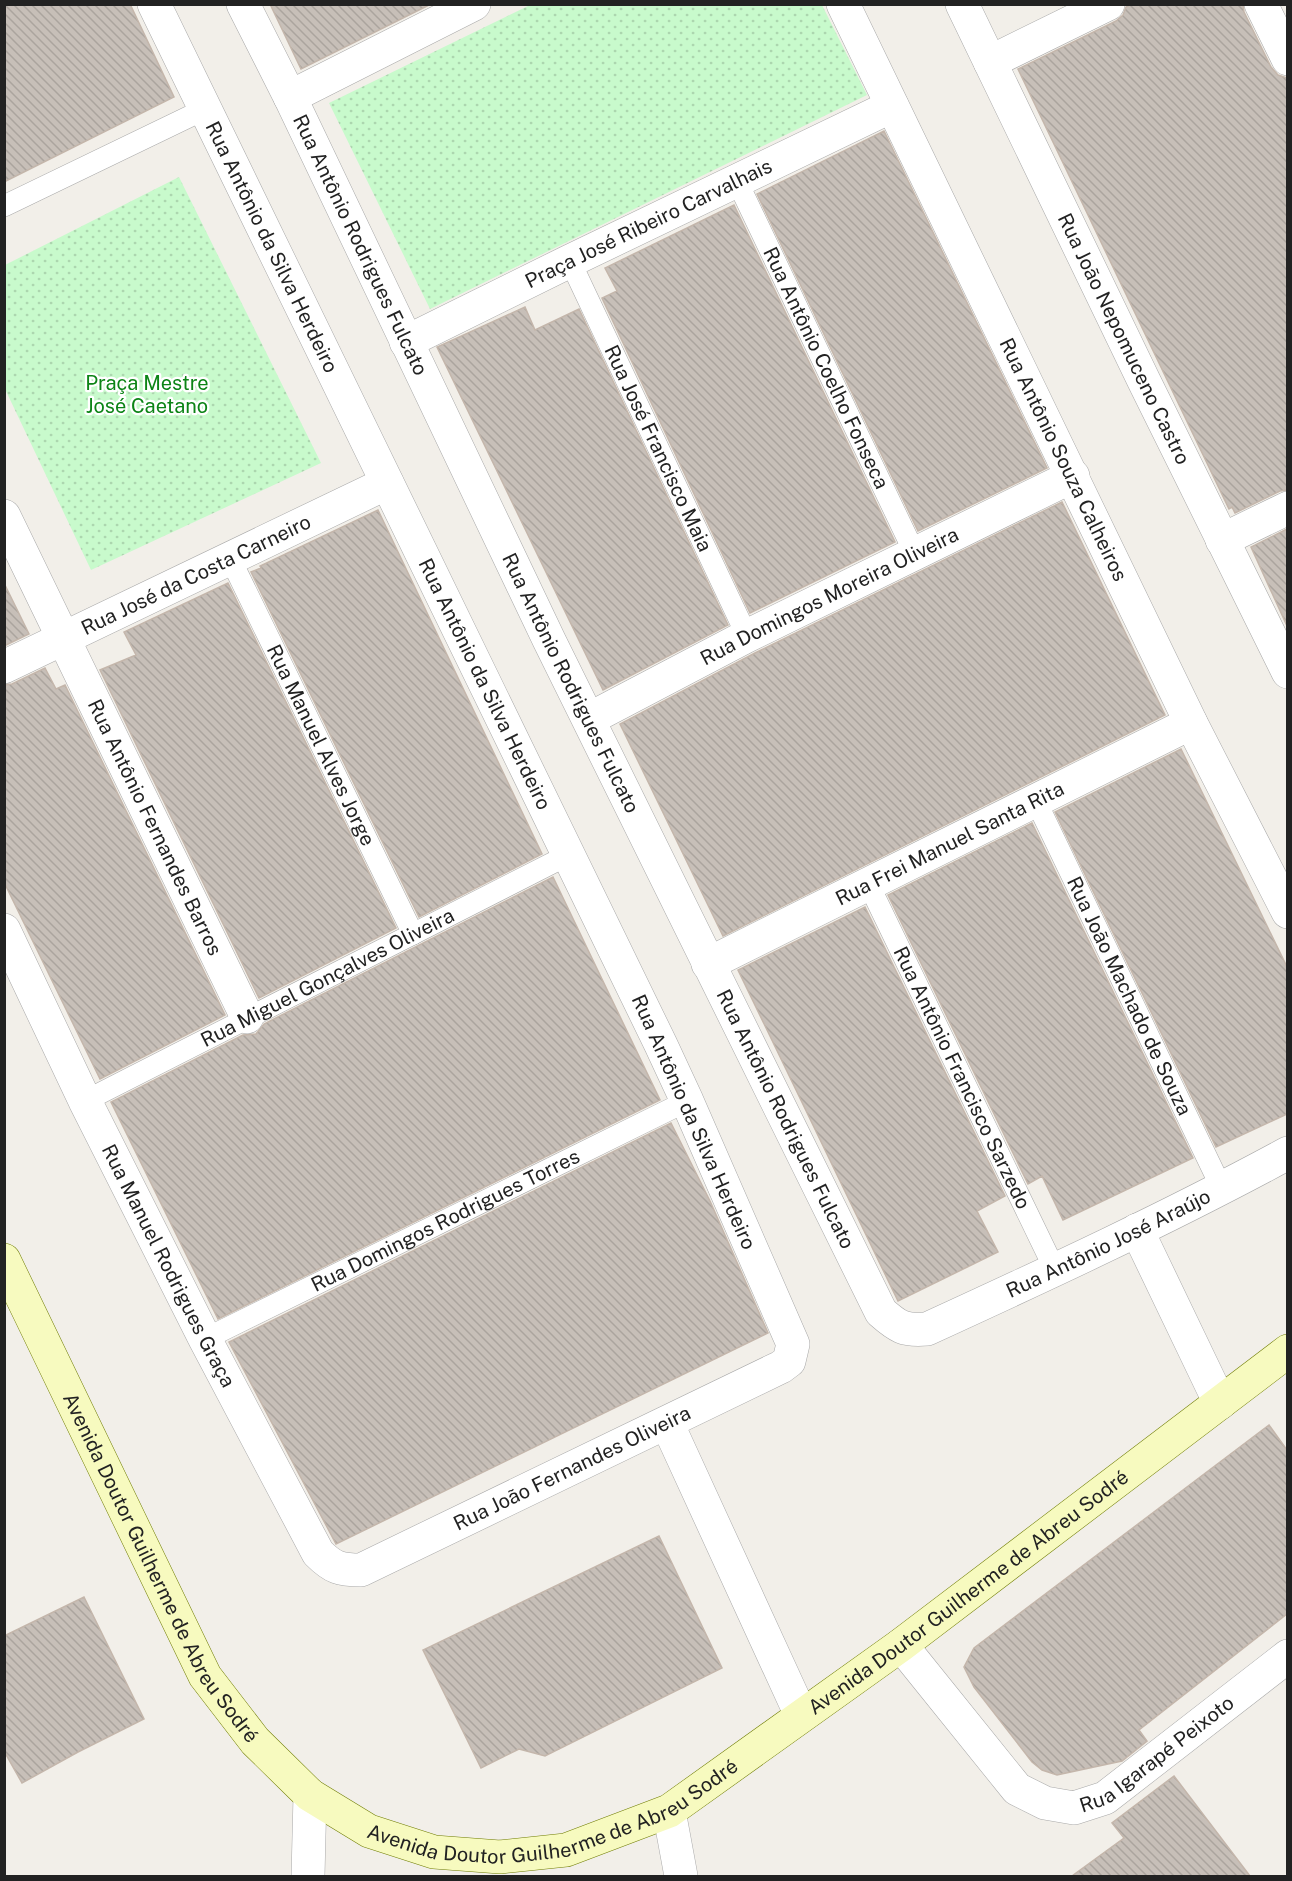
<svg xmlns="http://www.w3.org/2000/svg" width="1292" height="1881" viewBox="0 0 1292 1881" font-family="'Public Sans',sans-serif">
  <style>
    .park { fill: url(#park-dots) }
    .building { fill: url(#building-back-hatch); stroke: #c4b6ab; stroke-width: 1.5 }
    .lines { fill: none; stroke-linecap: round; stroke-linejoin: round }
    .lane-casing { stroke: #a9a9a9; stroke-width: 22 }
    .street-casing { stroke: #a9a9a9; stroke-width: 34 }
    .secondary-casing { stroke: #707d05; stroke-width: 34 }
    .lane { stroke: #fff; stroke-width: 21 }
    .street { stroke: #fff; stroke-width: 33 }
    .secondary { stroke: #f7fabf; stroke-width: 33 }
    .labels { text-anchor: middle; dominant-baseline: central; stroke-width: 4.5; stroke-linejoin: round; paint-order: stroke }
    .street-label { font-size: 20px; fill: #222; stroke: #fff }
    .park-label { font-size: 20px; fill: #0c8416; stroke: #fff }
  </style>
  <defs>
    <pattern id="park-dots" width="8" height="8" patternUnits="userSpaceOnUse" patternTransform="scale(1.5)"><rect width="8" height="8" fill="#c8facc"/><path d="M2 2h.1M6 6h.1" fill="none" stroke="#acd6af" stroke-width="1.8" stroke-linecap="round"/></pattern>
    <pattern id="building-back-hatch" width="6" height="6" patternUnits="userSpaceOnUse" patternTransform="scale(1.5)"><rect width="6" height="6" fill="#c7bfb8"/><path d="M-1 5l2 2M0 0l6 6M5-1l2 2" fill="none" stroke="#aba49e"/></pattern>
  </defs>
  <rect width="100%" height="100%" fill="#f2efe9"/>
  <path class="park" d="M530,5H822L867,95L430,309L329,103Z
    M179,177L321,463L91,570L5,389V265Z"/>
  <path class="building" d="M4,4H130L174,97L4,182Z
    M270,4H431L301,69Z
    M1131,4H1243L1244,12L1271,67L1278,75L1287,78V490L1280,491L1235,513L1232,507L1229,509L1018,69L1116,21L1123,15L1126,7Z
    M884,131L1047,468L918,531L757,194Z
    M734,205L895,542L750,613L602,298L617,291L605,268Z
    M525,307L535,330L579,309L728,625L603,690L437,347Z
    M1062,502L1165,715L723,936L620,724L755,653Z
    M378,510L542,854L419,917L251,572L261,568L260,566Z
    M1287,529V626L1251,547Z
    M4,583L29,634L4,646Z
    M228,583L396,928L259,998L100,670L136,655L124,632Z
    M45,668L56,689L65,685L225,1015L100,1079L4,882V685L12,684Z
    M1181,749L1287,967V1114L1216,1147L1055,812Z
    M1032,823L1193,1158L1063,1220L1042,1176L1028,1184L888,895Z
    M553,877L660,1100L218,1319L111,1102L243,1035L256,1034L264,1024Z
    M865,907L1005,1196L977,1211L998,1252L898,1301L738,970Z
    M671,1123L710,1201L768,1333L336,1544L229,1342Z
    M1269,1425L1287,1450V1614L1139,1730L1147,1741L1122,1761L1057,1775L1042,1770L1032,1762L974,1687L964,1667L974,1648Z
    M659,1536L722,1668L545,1756L519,1749L481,1768L423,1650Z
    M84,1597L144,1719L78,1752L22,1783L4,1751V1636Z
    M1174,1776L1250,1876H1072L1124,1838L1112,1823Z"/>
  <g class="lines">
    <defs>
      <g id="lane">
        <path id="s1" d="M737,181L915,554"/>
        <path d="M4,206L205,109"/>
        <path id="s2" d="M570,261L747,636"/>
        <path id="s3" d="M230,558L413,934"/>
        <path id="s4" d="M1036,801L1222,1189"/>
        <path id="s5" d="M869,885L1055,1270"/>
        <path id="s6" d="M85,1101L568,855"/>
        <path id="s7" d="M205,1339L687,1101"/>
      </g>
      <g id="street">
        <path id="s8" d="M243,4L290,97L549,640L881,1312C898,1327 904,1331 927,1329C1049,1273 1170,1217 1288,1153"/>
        <path id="s9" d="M843,4L1191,723L1288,912"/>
        <path id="s10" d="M962,4L1144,381L1288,672"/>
        <path d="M1261,4L1288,59"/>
        <path d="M990,62L1108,4"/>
        <path d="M290,97L474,4"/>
        <path id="s11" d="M406,342L570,261L892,106"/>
        <path id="s12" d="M4,516L247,1017"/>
        <path d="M1222,540L1288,508"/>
        <path id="s13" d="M4,667L387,483"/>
        <path id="s14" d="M589,719L747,636L1073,476"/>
        <path id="s15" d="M4,930L85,1101L205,1339L318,1553C333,1568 340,1570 361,1570L781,1367L789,1361L793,1344L687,1101L661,1045L154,4"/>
        <path id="s16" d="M708,964L1191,723"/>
        <path d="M1137,1230L1220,1403"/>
        <path d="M667,1423L801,1715"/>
        <path id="s17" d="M901,1645L1017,1789L1045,1803L1074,1808L1105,1798L1288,1656"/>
        <path d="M669,1811L681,1876"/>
        <path d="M308,1876L310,1795"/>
      </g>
      <g id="secondary">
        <path id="s18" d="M4,1260L205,1676L255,1741L310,1795L369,1831L434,1852L500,1857L566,1850L669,1811L901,1645L1288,1351"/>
      </g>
    </defs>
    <use href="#lane" class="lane-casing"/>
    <use href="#street" class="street-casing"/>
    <use href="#secondary" class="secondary-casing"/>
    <use href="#lane" class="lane"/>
    <use href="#street" class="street"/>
    <use href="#secondary" class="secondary"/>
  </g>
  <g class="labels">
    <g class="street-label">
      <text stroke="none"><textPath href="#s11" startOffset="270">Praça José Ribeiro Carvalhais</textPath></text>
      <text stroke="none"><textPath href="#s8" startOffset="268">Rua Antônio Rodrigues Fulcato</textPath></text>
      <text transform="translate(272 247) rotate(64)">Rua Antônio da Silva Herdeiro</text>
      <text stroke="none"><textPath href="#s10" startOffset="372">Rua João Nepomuceno Castro</textPath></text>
      <text stroke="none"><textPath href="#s1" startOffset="207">Rua Antônio Coelho Fonseca</textPath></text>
      <text stroke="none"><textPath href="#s2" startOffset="207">Rua José Francisco Maia</textPath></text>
      <text stroke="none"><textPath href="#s9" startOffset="506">Rua Antônio Souza Calheiros</textPath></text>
      <text stroke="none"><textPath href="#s13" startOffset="213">Rua José da Costa Carneiro</textPath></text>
      <text stroke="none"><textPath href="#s14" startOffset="270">Rua Domingos Moreira Oliveira</textPath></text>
      <text stroke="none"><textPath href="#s8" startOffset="754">Rua Antônio Rodrigues Fulcato</textPath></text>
      <text transform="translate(485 684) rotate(64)">Rua Antônio da Silva Herdeiro</text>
      <text stroke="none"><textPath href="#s3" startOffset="208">Rua Manuel Alves Jorge</textPath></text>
      <text stroke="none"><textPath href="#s12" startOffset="346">Rua Antônio Fernandes Barros</textPath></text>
      <text stroke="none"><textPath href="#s16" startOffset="270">Rua Frei Manuel Santa Rita</textPath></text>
      <text stroke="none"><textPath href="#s6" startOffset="272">Rua Miguel Gonçalves Oliveira</textPath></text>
      <text stroke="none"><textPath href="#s4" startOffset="216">Rua João Machado de Souza</textPath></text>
      <text stroke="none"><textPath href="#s5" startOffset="214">Rua Antônio Francisco Sarzedo</textPath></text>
      <text stroke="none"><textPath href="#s8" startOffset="1240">Rua Antônio Rodrigues Fulcato</textPath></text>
      <text transform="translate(694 1122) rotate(66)">Rua Antônio da Silva Herdeiro</text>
      <text stroke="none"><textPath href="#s7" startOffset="268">Rua Domingos Rodrigues Torres</textPath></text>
      <text stroke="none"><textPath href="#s8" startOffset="1707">Rua Antônio José Araújo</textPath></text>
      <text stroke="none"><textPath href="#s15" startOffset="374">Rua Manuel Rodrigues Graça</textPath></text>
      <text stroke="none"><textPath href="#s15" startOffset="980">Rua João Fernandes Oliveira</textPath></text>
      <text stroke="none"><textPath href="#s18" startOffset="346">Avenida Doutor Guilherme de Abreu Sodré</textPath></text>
      <text stroke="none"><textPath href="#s18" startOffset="1372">Avenida Doutor Guilherme de Abreu Sodré</textPath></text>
      <text stroke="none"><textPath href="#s17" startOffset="345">Rua Igarapé Peixoto</textPath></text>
      <text stroke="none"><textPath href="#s18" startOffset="886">Avenida Doutor Guilherme de Abreu Sodré</textPath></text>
    </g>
    <g class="park-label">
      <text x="147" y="383">Praça Mestre<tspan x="147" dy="23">José Caetano</tspan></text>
    </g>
  </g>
  <rect width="1292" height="1881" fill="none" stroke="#222222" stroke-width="12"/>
</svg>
